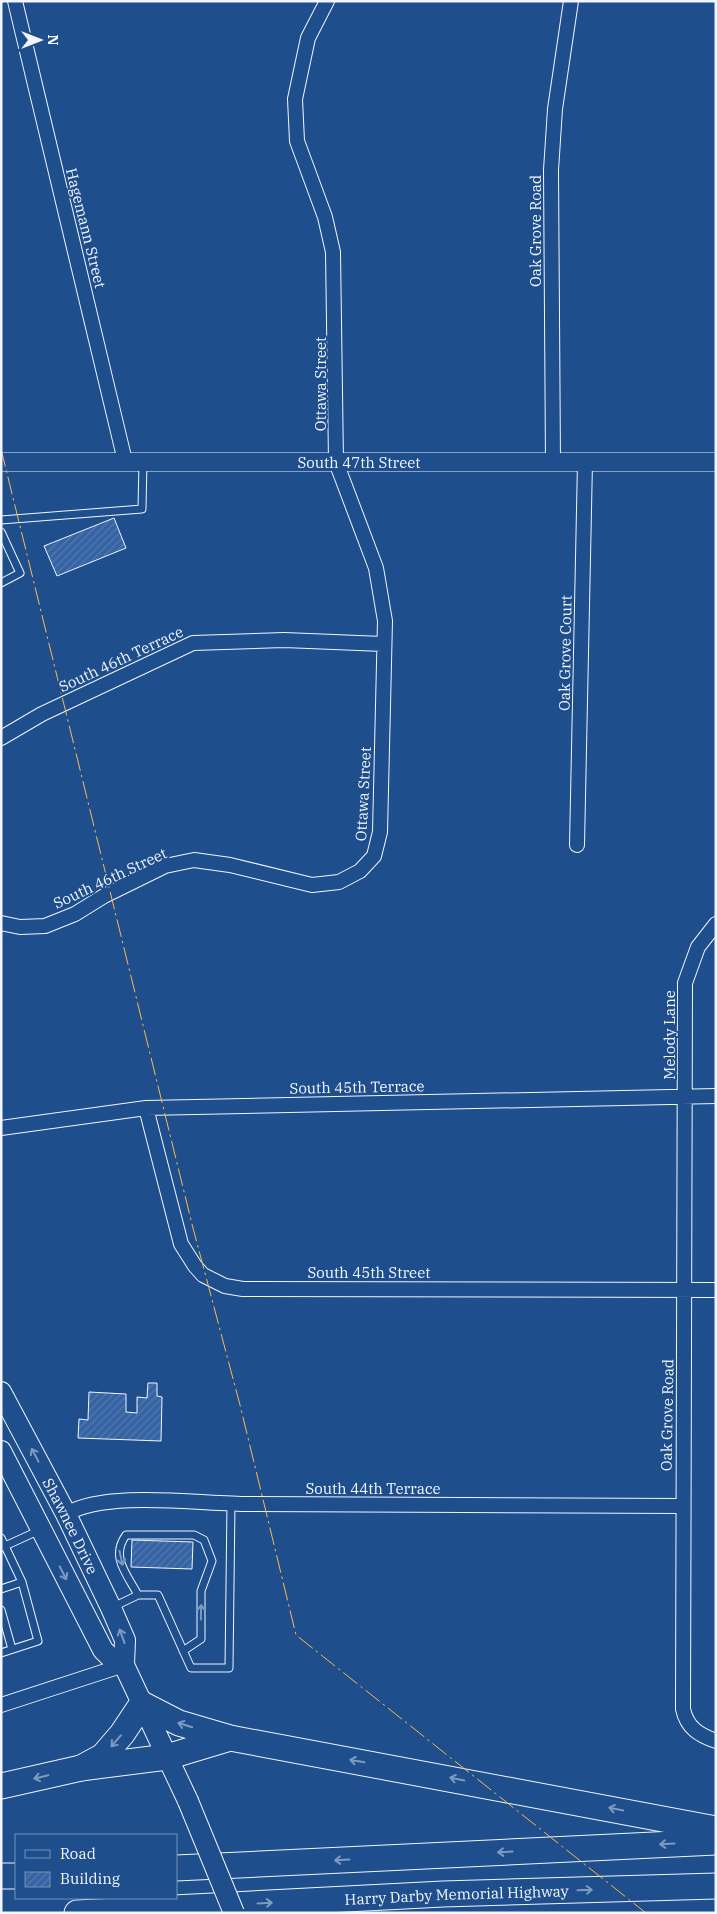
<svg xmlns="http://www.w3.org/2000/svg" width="717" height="1914" viewBox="0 0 717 1914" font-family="'IBM Plex Serif',serif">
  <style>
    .building { fill: url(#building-hatch); stroke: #f2f6ff }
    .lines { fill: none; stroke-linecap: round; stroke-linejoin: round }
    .service-casing { stroke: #f2f6ff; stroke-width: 9 }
    .minor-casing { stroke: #f2f6ff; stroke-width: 16 }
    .tertiary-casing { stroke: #f2f6ff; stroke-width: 19 }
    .secondary-casing { stroke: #f2f6ff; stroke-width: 22 }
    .motorway-casing { stroke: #f2f6ff; stroke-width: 27 }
    .service { stroke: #1f4e8c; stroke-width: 7 }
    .minor { stroke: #1f4e8c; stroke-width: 14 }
    .tertiary { stroke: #1f4e8c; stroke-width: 18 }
    .secondary { stroke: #1f4e8c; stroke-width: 20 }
    .motorway { stroke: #1f4e8c; stroke-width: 25 }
    .secondary-bridge-casing { stroke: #f2f6ff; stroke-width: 22; stroke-linecap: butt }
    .secondary-bridge { stroke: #1f4e8c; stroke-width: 20 }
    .power { stroke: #ffb74d; stroke-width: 1; stroke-dasharray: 18 4 2.5 4; stroke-linecap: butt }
    .oneway { stroke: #7e9ac0 }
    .labels { text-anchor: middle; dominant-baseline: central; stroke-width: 4; stroke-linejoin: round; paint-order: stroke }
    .street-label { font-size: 15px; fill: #f2f6ff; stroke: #1f4e8c }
  </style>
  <defs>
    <pattern id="building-hatch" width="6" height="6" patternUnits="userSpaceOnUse" patternTransform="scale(1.25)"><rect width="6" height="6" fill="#3563a3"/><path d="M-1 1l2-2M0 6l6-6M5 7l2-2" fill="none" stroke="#537ab1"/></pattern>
  </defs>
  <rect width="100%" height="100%" fill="#1f4e8c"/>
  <path class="building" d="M114,518L126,548L57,576L44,546Z
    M148,1383H157V1396L162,1397L161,1441L78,1438L79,1419L88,1420L89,1392L126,1394V1412L137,1413V1397L147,1398Z
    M132,1540L193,1542L192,1569L131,1567Z"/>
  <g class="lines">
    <defs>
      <path id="service" d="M1,520L142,509L143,461
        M1,532L20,573L1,583
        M1,1538L5,1546L40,1530
        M1,1547L5,1546L22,1582L38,1641L1,1653
        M1,1589L22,1582
        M138,1595C127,1574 110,1557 126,1535H194L204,1540L212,1561L201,1591V1639L183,1651
        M113,1607L138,1595H158L191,1668H229L231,1504
        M1,1610L12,1649"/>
      <path id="minor" d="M15,1L125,461
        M553,462L551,170L555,109L571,1
        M1,738L42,714L193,643L284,640L383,644
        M577,845L585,462
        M1,923L20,927L45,926L75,914L104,896L165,866L194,860L230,865L312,885L339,882L360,871L374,856L380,832L385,621L376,568L336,462L333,252L325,217L297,141L295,99L308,38L327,1
        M716,924L698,947L685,983L683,1709C687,1728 699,1735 716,1741
        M146,1108L181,1244L195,1266L203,1275L225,1286L243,1289L716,1290
        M1,1128L146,1108L716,1096
        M66,1514C108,1490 199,1504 249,1504C393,1505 538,1505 682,1506
        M1,1705L124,1665"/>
      <g id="tertiary">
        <path id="s1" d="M1,462H716"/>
      </g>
      <g id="secondary">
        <path id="s2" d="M1,1392L66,1514L111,1608L125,1640L124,1665L188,1801"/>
        <path d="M1,1451L103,1650L113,1660L124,1665"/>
      </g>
      <g id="motorway">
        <path d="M81,1768L103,1756L122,1734L142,1704L179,1723L230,1738L716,1829"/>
        <path d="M1,1786L81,1768L167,1757L230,1738"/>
        <path d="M176,1868L716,1842"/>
        <path d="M1,1876H16"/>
        <path id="s3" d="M77,1913L443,1894L716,1886"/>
      </g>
    </defs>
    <use href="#service" class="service-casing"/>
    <use href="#minor" class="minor-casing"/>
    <use href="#tertiary" class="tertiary-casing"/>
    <use href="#secondary" class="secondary-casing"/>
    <use href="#motorway" class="motorway-casing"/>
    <use href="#service" class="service"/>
    <use href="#minor" class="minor"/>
    <use href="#tertiary" class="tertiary"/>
    <use href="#secondary" class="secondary"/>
    <use href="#motorway" class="motorway"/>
    <defs>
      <path id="secondary-bridge" d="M188,1801L234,1913"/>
    </defs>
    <use href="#secondary-bridge" class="secondary-bridge-casing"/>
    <use href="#secondary-bridge" class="secondary-bridge"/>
    <path class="power" d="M1,449L193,1228L240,1405L296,1635L646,1913"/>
  </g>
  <defs><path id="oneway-shaft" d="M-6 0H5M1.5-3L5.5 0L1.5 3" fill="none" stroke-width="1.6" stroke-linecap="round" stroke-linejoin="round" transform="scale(1.25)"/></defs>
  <g class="oneway">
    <use href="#oneway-shaft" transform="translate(35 1455) rotate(-118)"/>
    <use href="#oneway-shaft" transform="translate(121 1558) rotate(78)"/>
    <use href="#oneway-shaft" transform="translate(63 1573) rotate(63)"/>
    <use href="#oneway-shaft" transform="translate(201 1612) rotate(-89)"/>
    <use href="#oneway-shaft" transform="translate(122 1636) rotate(-110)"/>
    <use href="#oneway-shaft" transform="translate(185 1725) rotate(-162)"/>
    <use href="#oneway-shaft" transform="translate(116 1741) rotate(131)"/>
    <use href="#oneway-shaft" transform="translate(357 1761) rotate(-170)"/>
    <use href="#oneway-shaft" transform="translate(41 1777) rotate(167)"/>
    <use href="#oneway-shaft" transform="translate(457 1779) rotate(-169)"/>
    <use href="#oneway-shaft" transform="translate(616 1809) rotate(-169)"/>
    <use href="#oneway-shaft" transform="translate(667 1844) rotate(177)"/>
    <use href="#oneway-shaft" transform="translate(505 1852) rotate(177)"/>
    <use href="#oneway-shaft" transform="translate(342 1860) rotate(177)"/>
    <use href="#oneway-shaft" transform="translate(585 1890) rotate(-2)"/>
    <use href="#oneway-shaft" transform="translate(265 1903) rotate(-3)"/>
  </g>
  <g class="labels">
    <g class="street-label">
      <text transform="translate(86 228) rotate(76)">Hagemann Street</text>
      <text transform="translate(535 231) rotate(-90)">Oak Grove Road</text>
      <text transform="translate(320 384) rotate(-90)">Ottawa Street</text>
      <text stroke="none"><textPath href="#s1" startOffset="358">South 47th Street</textPath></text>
      <text transform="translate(565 653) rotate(-89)">Oak Grove Court</text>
      <text transform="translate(121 659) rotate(-25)">South 46th Terrace</text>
      <text transform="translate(363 794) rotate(-87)">Ottawa Street</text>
      <text transform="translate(110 878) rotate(-25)">South 46th Street</text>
      <text transform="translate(669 1035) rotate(-90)">Melody Lane</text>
      <text transform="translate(357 1087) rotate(-1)">South 45th Terrace</text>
      <text x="369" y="1272">South 45th Street</text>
      <text transform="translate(667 1415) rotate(-89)">Oak Grove Road</text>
      <text x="373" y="1488">South 44th Terrace</text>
      <text stroke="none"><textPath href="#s2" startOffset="151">Shawnee Drive</textPath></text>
      <text stroke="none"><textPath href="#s3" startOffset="380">Harry Darby Memorial Highway</textPath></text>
    </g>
  </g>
  <rect width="717" height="1914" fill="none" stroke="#f2f6ff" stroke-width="5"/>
  <rect x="15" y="1834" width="162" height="65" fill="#1f4e8c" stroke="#7391ba"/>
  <rect x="25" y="1850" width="25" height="8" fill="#1f4e8c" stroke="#7391ba"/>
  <text x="60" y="1859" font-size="15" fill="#f2f6ff">Road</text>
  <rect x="25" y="1872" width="25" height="15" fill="url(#building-hatch)" stroke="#7391ba"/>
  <text x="60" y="1884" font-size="15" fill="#f2f6ff">Building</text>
  <g transform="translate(40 40) rotate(90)" stroke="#1f4e8c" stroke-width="4" paint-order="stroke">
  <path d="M0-4L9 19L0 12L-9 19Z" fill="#f2f6ff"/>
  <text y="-8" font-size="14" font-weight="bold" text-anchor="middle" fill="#f2f6ff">N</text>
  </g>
</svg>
